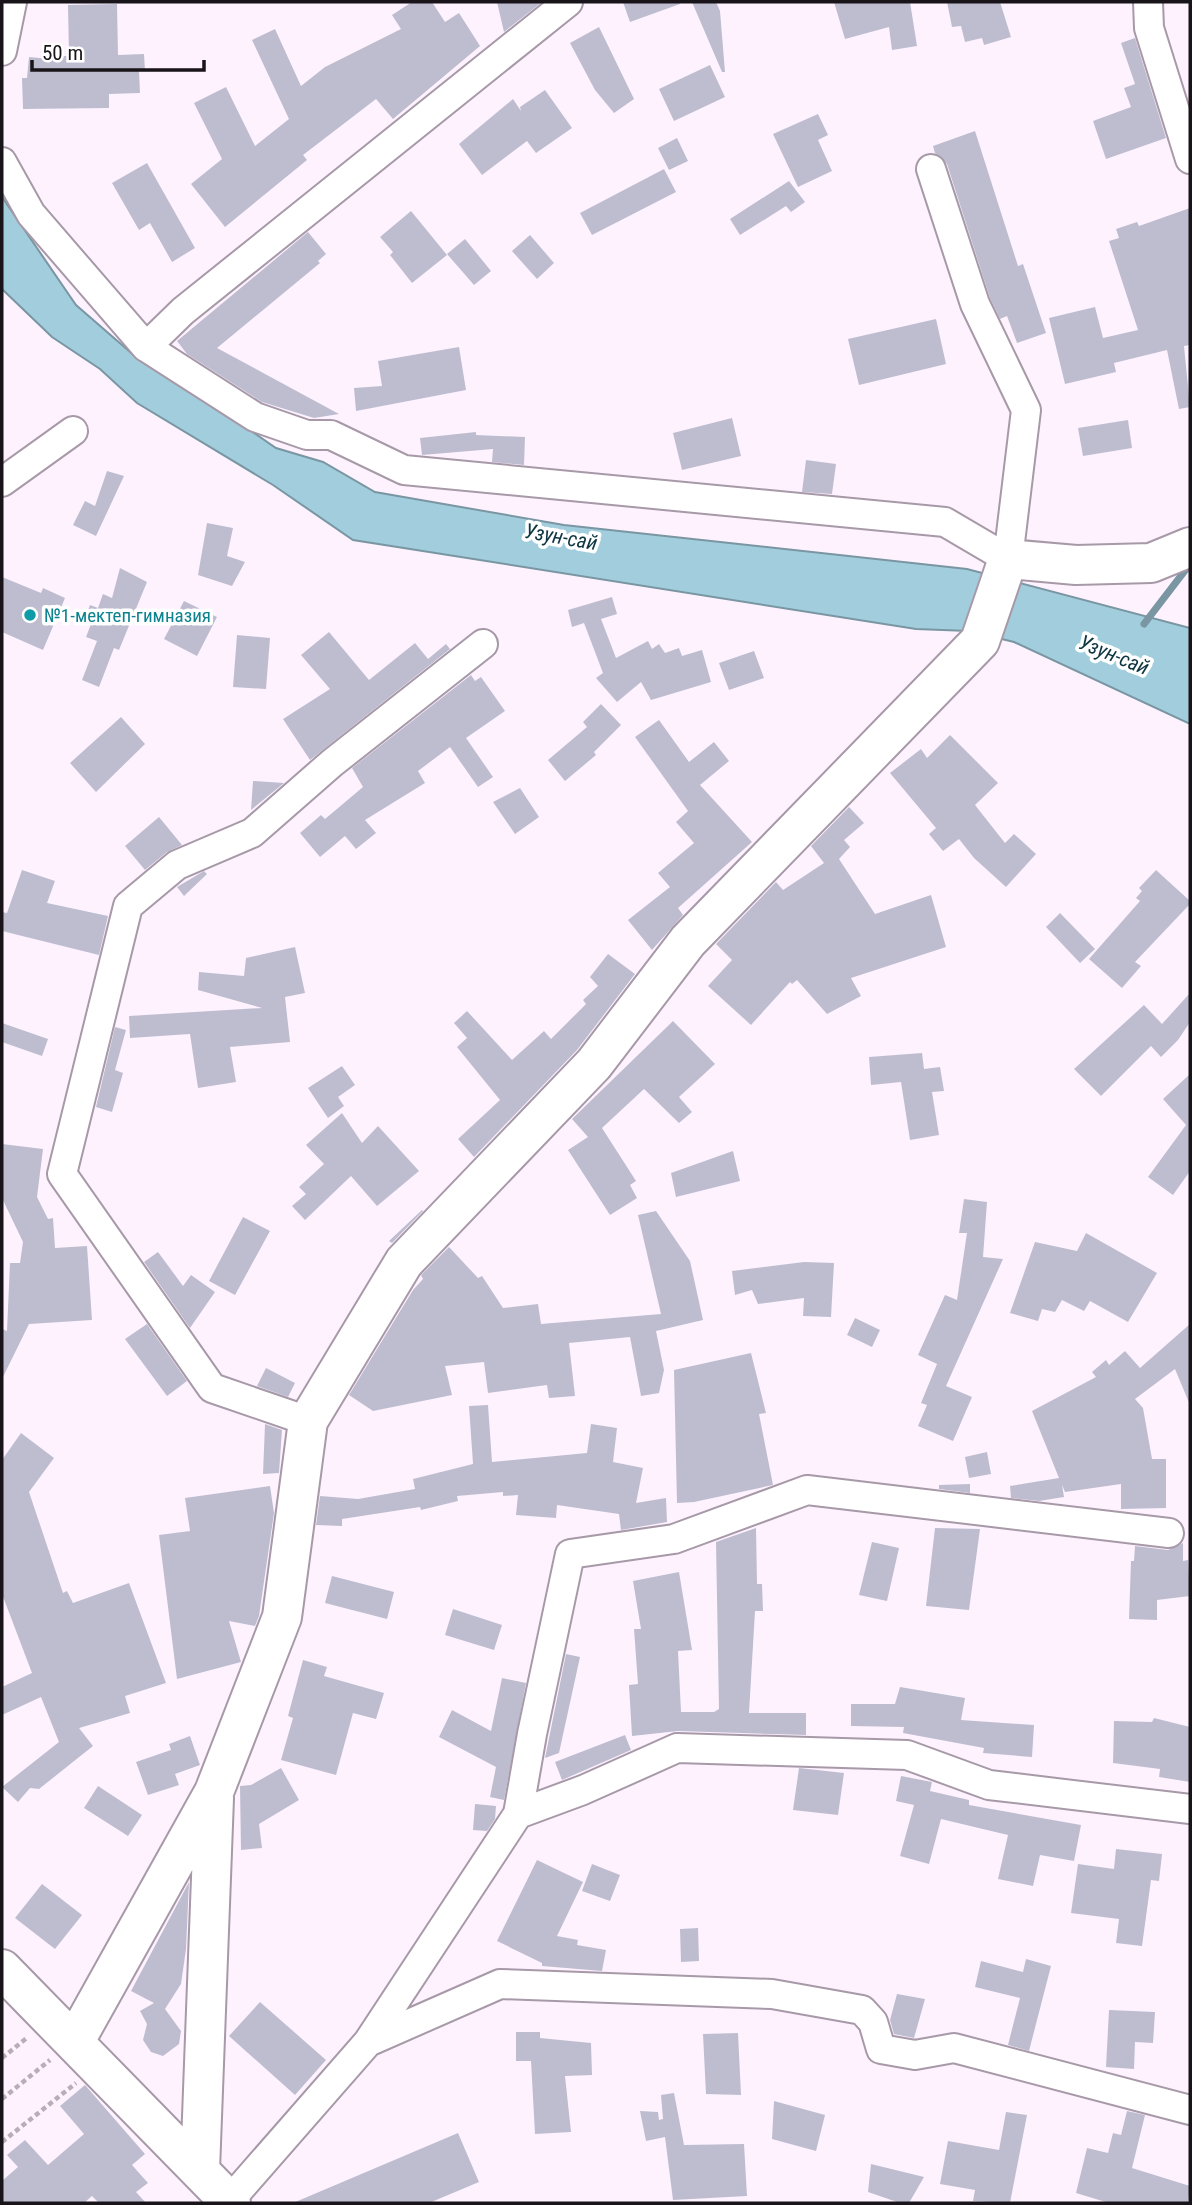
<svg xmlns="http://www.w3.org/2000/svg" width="1192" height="2205" viewBox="0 0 1192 2205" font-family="'Roboto Condensed',sans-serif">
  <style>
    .water { fill: #a2cddd; stroke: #7996a2; stroke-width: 2 }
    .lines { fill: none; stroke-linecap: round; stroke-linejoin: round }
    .stream { stroke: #7996a2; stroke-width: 7 }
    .building { fill: #bebdd0 }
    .street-casing { stroke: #a799a8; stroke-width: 32 }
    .secondary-casing { stroke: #a799a8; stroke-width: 42 }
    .path { stroke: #b8aeb8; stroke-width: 4.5; stroke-dasharray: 5 3.5; stroke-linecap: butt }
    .street { stroke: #fff; stroke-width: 28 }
    .secondary { stroke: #fff; stroke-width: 38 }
    .culture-dot { fill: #0f9aa8; stroke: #fff; stroke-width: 2.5 }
    .labels { text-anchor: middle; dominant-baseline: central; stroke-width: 7; stroke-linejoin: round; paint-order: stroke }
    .culture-label { font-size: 19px; fill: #0d838f; stroke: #fff; text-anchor: start }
    .water-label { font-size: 21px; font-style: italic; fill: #0f3643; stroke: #fff }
  </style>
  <rect width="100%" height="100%" fill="#fef2ff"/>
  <path class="water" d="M2,197L76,305L137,358L199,395L276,448L323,462L375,492L564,525L967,569L1190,628V724L1014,642L969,631L916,629L353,540L273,485L137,403L100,369L52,337L2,289Z"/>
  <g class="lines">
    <path class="stream" d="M1144,624L1190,564"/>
  </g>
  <path class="building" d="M412,2H432L445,22L459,13L480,46L393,119L376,99L303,155L307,160L225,227L191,184L222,159L194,103L226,87L255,146L289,119L252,40L275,29L301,86L325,67L401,29L392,15Z
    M497,2H542L504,32Z
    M623,2H679L680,4L630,22Z
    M692,2H716L720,11L725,72H722Z
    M834,2H910L917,46L892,50L889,27L845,39Z
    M947,2H1000L1011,37L984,45L982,38L965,42L961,26L952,27Z
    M117,4L118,55L144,54L145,71H139L140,93L109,94V108L23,109L22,78H27L29,57L60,60V56H69L68,5Z
    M599,27L634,99L614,113L595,90L570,43Z
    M1135,38L1166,138L1106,159L1093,121L1131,107L1124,88L1135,84L1121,43Z
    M710,65L725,97L674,121L659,89Z
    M545,90L572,128L536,153L527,141L482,175L459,144L513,99L521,111L520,107Z
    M818,114L828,135L818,140L832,171L798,187L773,134Z
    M975,131L1018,266L1023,264L1046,333L1017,343L1007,316L1000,319L990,298L947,164L935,153L933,146Z
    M677,138L688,161L669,170L658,148Z
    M147,163L195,248L172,262L150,223L139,230L112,183Z
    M664,169L676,192L592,235L580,213Z
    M789,181L805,202L791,212L786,206L740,235L730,219Z
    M1190,208V345L1184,346L1190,407L1179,409L1167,350L1114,363L1116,372L1065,384L1049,318L1095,307L1103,338L1138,330L1109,241L1119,238L1116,229L1137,222L1139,226Z
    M411,211L447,255L412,283L390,255L393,252L380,237Z
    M308,232L326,254L318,261L320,263L217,348L339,414L314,418L262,402L187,354L177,341Z
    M530,235L554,263L537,279L512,251Z
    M465,239L491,271L474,285L447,254Z
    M936,319L946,364L859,385L848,339Z
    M459,347L466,390L356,411L354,388L382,386L378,361Z
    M732,418L741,456L682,470L673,433Z
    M1128,420L1132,448L1083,456L1078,428Z
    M476,432V435L525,437L524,465L492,462L493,449L422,455L420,438Z
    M806,460L836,464L832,494L802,492Z
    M107,471L124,476L96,536L73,525L85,501L95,506Z
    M207,523L233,528L227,556L245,562L232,586L198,575Z
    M120,568L147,582L119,650L114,648L99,687L82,680L97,641L86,637L91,624L84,621L90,605L98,608L103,594L112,598Z
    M2,577L41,593L43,588L65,598L43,650L2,632Z
    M612,597L617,614L601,619L616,658L648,641L652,649L659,644L665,653L679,648L682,656L702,650L711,682L651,700L641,682L617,702L596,678L603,673L584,623L572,627L568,610Z
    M184,601L217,617L197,656L164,639Z
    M329,632L369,680L415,643L428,659L446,644L450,649L310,760L283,719L330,689L301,655Z
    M237,635L270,638L266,689L233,687Z
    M754,651L764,678L729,690L719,663Z
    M471,675L475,681L481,677L505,711L466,738L493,777L478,787L450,747L418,771L425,783L365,820L376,833L356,849L345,836L320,857L300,833L321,815L325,819L363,787L352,768Z
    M601,704L621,725L594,752L596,755L565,781L548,760L587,727L583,722Z
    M121,717L145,744L96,792L70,763Z
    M659,720L689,762L714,742L729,761L700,785L752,842L678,908L683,915L652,950L628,920L670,887L658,873L694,843L676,822L688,811L635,737Z
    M950,735L998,783L975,805L1005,843L1014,834L1036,854L1006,887L974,858L959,839L943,851L929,834L936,828L890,773L921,749L927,758Z
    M253,781L284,783L251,810Z
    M520,788L539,817L515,834L493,802Z
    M849,807L864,823L844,840L850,847L839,859L875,914L931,895L946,947L851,978L861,996L827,1014L797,980L792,984L790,982L751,1025L708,986L732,960L716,944L776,882L783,890L824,863L811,846Z
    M159,817L182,845L167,852L145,870L125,846Z
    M22,870L55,881L47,903L108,916L99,955L2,931V912L7,913Z
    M1156,870L1190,901V904L1135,962L1141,966L1122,988L1089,959L1140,901L1136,898L1142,891L1139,888Z
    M204,871L207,874L184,896L177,887Z
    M1060,913L1095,949L1080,963L1046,927Z
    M295,947L305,993L285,997L290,1042L230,1047L236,1082L198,1088L190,1034L130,1038L129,1016L262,1008L198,990L199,972L244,976L246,958Z
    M608,954L635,974L577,1050L474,1157L458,1139L500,1100L457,1047L467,1038L454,1023L467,1011L512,1060L544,1031L551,1039L586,1004L583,1000L598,986L590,977Z
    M1190,993V1022L1178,1040L1161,1057L1151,1046L1101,1096L1074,1069L1144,1005L1162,1024Z
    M673,1021L715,1064L679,1097L692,1112L679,1123L644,1089L602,1128L636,1181L630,1185L637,1198L610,1215L568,1150L588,1137L572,1119Z
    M2,1023L48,1039L42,1056L2,1042Z
    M115,1027L126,1030L115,1070L123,1073L112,1112L96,1107Z
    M922,1053L924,1069L940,1067L944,1091L932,1092L939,1135L910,1140L901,1082L871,1085L869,1057Z
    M342,1066L355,1085L338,1097L344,1106L328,1118L308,1088Z
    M1190,1074V1171L1173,1195L1148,1177L1186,1125L1163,1099Z
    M342,1113L362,1143L378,1126L419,1171L377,1206L351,1176L305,1220L292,1206L306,1194L299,1187L324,1164L306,1145Z
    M2,1144L43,1149L37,1197L48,1219L53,1218L55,1248L87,1246L92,1320L29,1324L2,1379V1329L7,1331L10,1263H20L23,1242L2,1198Z
    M733,1151L740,1181L676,1197L671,1173Z
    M964,1199L987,1202L983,1257L1003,1259L946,1386L972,1397L953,1441L918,1426L927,1405L921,1403L937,1364L918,1355L945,1295L957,1300L967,1233H959Z
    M422,1210L423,1211L392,1243L389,1241Z
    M656,1211L690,1261L703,1320L656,1331L664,1370L659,1393L641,1396L630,1337L569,1343L575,1396L549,1398L547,1385L488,1393L484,1362L445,1366L452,1395L373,1411L349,1395L413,1290L423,1279L421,1275L449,1247L478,1278L482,1276L503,1308L538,1304L541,1324L661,1314L638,1215Z
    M243,1217L270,1231L235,1295L209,1281Z
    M1086,1233L1157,1273L1128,1322L1090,1301L1084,1311L1062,1300L1055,1312L1042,1309L1038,1321L1010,1313L1035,1242L1077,1251Z
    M158,1252L183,1286L191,1275L215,1292L190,1328L144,1262Z
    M804,1262L834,1263L831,1317L803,1316L804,1298L758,1304L752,1290L735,1295L732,1271Z
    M855,1318L880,1330L872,1347L847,1335Z
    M147,1324L187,1381L167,1396L125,1339Z
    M1190,1324V1405L1175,1369L1135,1399L1143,1408L1152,1459H1166V1508L1121,1509V1484L1065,1492L1062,1485L1064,1497L1039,1501L1011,1498L1010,1486L1059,1478L1032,1411L1096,1377L1092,1372L1106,1360L1109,1365L1125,1351L1140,1368Z
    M751,1353L766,1413L759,1414L773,1485L694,1502L677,1503L674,1370Z
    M266,1368L295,1383L288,1397L257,1386Z
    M488,1405L492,1462L587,1453L591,1424L617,1428L613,1462L643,1468L636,1503L666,1498L667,1522L621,1530L619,1514L557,1505L556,1518L516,1515L518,1495L503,1496V1492L457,1496L458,1501L421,1510L420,1507L342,1519V1526L316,1525L320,1496L358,1499L415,1489L413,1479L473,1464L469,1406Z
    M265,1424L282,1430L279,1473L263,1474Z
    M21,1433L54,1458L29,1492L63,1593L67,1591L73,1603L129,1583L166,1683L125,1696L130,1713L79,1728L93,1746L39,1789L30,1788L18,1802L2,1787L59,1742L41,1697L2,1715V1687L32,1673L2,1594V1460Z
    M987,1452L991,1474L969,1478L965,1457Z
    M970,1484V1493L939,1489V1485Z
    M270,1486L274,1513L259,1616L255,1626L229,1621L241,1662L177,1679L159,1535L190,1531L185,1498Z
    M756,1528L757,1584H762L763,1611H755L749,1713H806V1735L678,1731L632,1736L629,1685L638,1684L634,1629H641L633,1581L679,1572L692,1650L678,1651L681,1712H714L719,1709L716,1542Z
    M935,1528L980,1529L969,1610L926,1606Z
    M872,1542L899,1548L887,1601L859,1595Z
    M1183,1543V1561L1188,1560L1190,1596L1157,1600V1620L1129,1619L1131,1561H1134L1135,1546L1168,1550Z
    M332,1576L394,1592L387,1619L325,1603Z
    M453,1609L502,1625L494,1650L445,1635Z
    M566,1654L580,1657L559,1753L545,1758Z
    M303,1660L327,1667L324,1676L384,1693L376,1719L353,1713L336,1775L281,1760L293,1718L288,1716Z
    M502,1678L526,1683L504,1800L490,1797L496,1767L439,1737L452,1710L491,1731Z
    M900,1687L965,1698L961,1720L1034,1725L1032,1757L983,1753L984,1748L903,1733L904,1727L851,1726V1704H895Z
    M1154,1718L1190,1727V1782L1159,1777L1160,1769L1113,1763L1114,1721L1152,1722Z
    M625,1735L631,1750L562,1780L555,1762Z
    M190,1736L200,1765L175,1774L179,1785L148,1795L136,1762L171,1750L169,1744Z
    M281,1768L299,1800L259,1824L262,1848L241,1850L240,1786L251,1785Z
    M799,1768L844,1773L838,1815L793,1810Z
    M901,1776L932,1782L930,1791L969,1800V1805L1081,1825L1074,1861L1040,1855L1033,1886L998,1879L1008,1835L941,1819L929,1864L900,1856L914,1805L896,1801Z
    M98,1786L142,1815L128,1836L84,1808Z
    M475,1804L496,1806L495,1819L487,1831L473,1830Z
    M1116,1849L1162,1854L1159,1881L1151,1880L1142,1946L1116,1943L1119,1919L1071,1913L1078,1864L1114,1869Z
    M537,1860L583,1882L557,1936L578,1940L577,1945L606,1950L602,1971L542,1966V1963L497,1941Z
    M592,1864L620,1875L610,1901L582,1891Z
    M189,1882L186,1949L181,1984L165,2009L181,2031L179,2044L163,2056L151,2052L143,2040L147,2024L140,2011L154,2003L131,1991Z
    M42,1884L82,1915L55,1949L15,1918Z
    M698,1928L699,1961L681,1962L680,1929Z
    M1026,1959L1051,1966L1029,2051L1008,2045L1020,1998L975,1987L981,1961L1023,1972Z
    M897,1994L925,1999L914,2038L894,2034L890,2020Z
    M260,2002L326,2060L295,2095L229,2036Z
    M1109,2010L1155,2012L1153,2043L1135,2042L1134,2069L1106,2067Z
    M516,2032H540V2038L591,2043L592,2075L565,2076L571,2132L535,2134L531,2061H516Z
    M738,2033L741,2095L706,2094L703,2034Z
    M85,2085L145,2154L132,2165L148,2183L136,2192L146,2203H99L92,2196L84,2203H2V2181L18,2167L7,2155L25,2140L48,2165L84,2134L60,2106Z
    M674,2093L684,2145L744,2144L747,2196L673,2200L665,2137L646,2141L640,2111L658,2112L659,2120L663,2119L661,2095Z
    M774,2101L825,2115L816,2151L772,2139Z
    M1127,2111L1145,2115L1132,2168L1190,2186L1188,2203H1109L1076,2193L1087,2148L1108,2153L1113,2133L1121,2135Z
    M1006,2112L1027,2115L1010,2203L973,2201L975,2190L940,2184L948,2141L999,2150Z
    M458,2133L479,2182L429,2203H293Z
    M871,2164L924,2177L909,2203H900L868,2192Z"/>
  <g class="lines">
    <defs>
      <path id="street" d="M568,2L183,311L146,347L255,417L307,435H331L404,470L945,522L1008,559L1026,410L975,304L931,169
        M1148,2L1149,28L1190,159
        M2,51L12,2
        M2,162L31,214L146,347
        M2,482L73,431
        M308,1421L212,1388L62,1174L128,906L177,865L252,833L332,763L483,644
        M518,1814L532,1734L570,1554L674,1539L807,1490L1169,1533
        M368,2042L500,1984L772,1994L862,2010L873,2022L881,2049L915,2055L954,2048L1190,2110
        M229,2201L368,2042L518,1814L583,1790L677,1748L907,1755L989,1785L1190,1809"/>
      <path id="secondary" d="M2,1969L231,2203
        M75,2041L214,1792L282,1617L308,1421L404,1262L594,1064L688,941L980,641L1008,559L1076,565L1151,563L1190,547
        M200,2170L214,1798"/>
    </defs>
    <use href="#street" class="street-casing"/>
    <use href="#secondary" class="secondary-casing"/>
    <path class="path" d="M2,2058L28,2037
      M2,2099L50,2060
      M2,2142L76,2083"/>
    <use href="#street" class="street"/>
    <use href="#secondary" class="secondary"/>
  </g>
  <circle class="culture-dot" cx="30" cy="615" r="7"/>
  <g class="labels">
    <g class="culture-label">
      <text x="44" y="615">№1-мектеп-гимназия</text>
    </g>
    <g class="water-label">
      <text transform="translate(561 537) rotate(10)">Узун-сай</text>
      <text transform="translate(1114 655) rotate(22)">Узун-сай</text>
    </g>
  </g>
  <rect width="1192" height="2205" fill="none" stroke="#191419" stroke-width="7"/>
  <path d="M32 60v10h172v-10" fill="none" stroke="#191419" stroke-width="3.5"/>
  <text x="42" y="60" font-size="21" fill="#191419" stroke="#ffffff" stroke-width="5" paint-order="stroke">50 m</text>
</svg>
